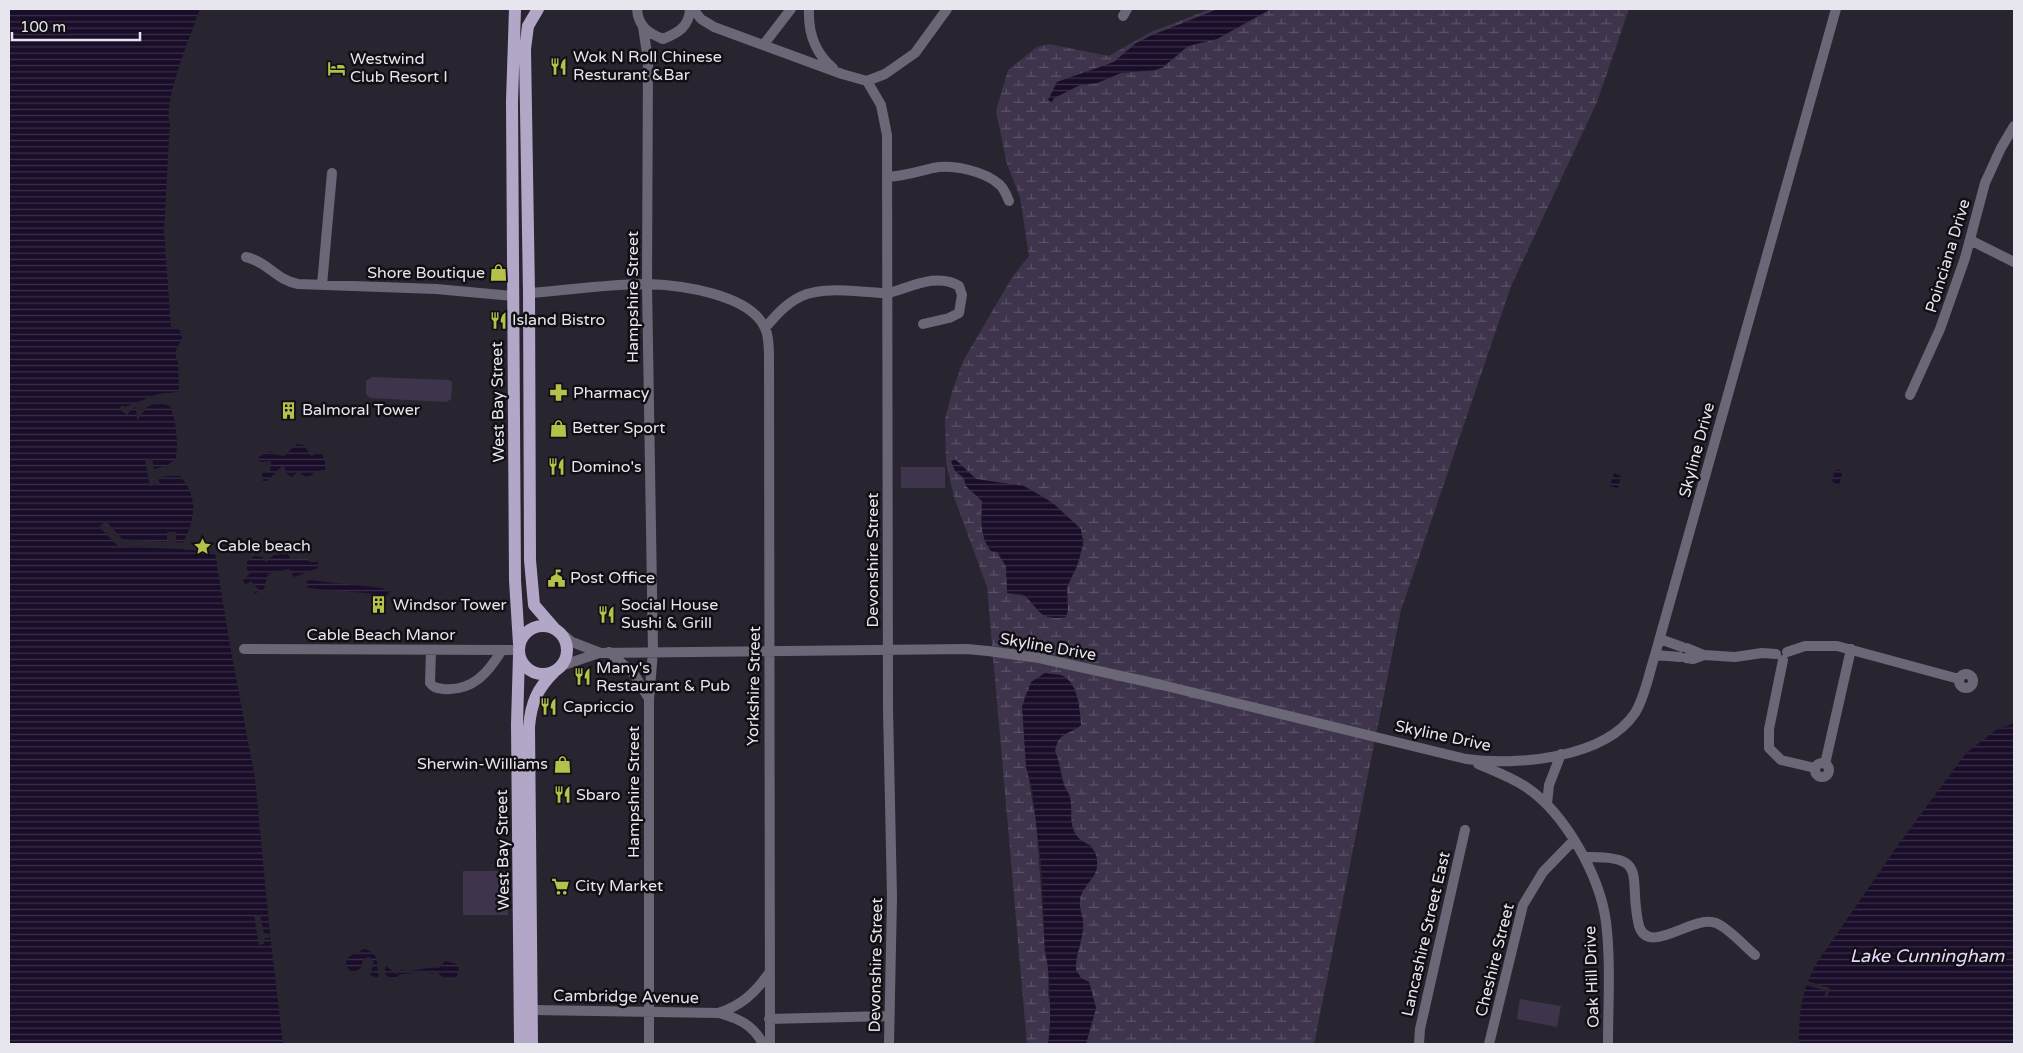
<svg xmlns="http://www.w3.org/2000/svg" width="2023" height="1053" viewBox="0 0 2023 1053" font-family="'Varela Round',sans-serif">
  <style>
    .grass { fill: #3e354d }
    .wetland { fill: url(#wetland-marsh); fill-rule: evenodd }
    .water { fill: url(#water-rules) }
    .pier { fill: #292530 }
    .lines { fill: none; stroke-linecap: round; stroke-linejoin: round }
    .minor { stroke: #6c6777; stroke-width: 10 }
    .major { stroke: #b2a7c7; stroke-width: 12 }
    .labels { text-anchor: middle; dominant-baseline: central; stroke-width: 5; stroke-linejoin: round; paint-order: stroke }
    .poi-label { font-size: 16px; fill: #e7e5ed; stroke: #110f14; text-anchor: start }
    .street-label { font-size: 16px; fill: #e7e5ed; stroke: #110f14 }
    .water-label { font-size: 18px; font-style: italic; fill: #e5d8fd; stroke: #110f14 }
  </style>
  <defs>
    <pattern id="wetland-marsh" width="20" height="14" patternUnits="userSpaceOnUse" patternTransform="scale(1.25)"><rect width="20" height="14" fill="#3e354d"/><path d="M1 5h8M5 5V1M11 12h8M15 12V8" fill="none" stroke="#5a5267"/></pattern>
    <pattern id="water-rules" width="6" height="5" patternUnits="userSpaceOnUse" patternTransform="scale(1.25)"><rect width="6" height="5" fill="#190d29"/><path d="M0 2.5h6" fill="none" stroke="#3a3048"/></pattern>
  </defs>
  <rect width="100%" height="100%" fill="#292530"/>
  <path class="grass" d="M372,377L449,380L452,382L451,399L447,402L370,398L366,394V381Z
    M901,467H945V488H901Z
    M463,871H508V915H463Z
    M1520,999L1561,1006L1557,1027L1517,1019Z"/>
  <path class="wetland" d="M1211,9H1218L1150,36L1135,44L1114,62L1057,82L1052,102L1054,98L1080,85L1097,83L1121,73L1155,70L1163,67L1188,46L1217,39L1271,9H1629L1597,102L1511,286L1401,610L1314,1044H1086L1096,1008L1089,982L1081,978L1076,970C1075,956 1081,945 1083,931C1084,922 1082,916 1079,908C1076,894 1090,880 1097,869L1091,845C1067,836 1072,821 1070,799C1070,794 1066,790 1064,785C1061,773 1060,763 1055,751C1059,731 1067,736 1081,725L1075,692H1027C1020,706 1024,716 1025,730C1026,761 1029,789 1036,819L1045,952L1049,963L1048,994L1051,1010L1048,1044H1027L987,587L954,497L946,462L945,419L952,392L963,361L1013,276L1029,256L1020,197L1007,164L996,111L1008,70L1037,47L1049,44L1109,56L1151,32ZM955,460L976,479L1024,486L1047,499L1073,522L1084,540L1077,566L1067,587V615C1045,624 1038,609 1025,596L1010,594C1002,577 1014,571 997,552L991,551C979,535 981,519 982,501L966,486L964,478L955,471Z"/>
  <path class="water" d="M9,9H200C192,32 162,104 170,123L164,231L171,327L180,330L182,338L175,353L178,363L179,392L158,394V402L170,406C177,423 178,441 176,459L166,466L168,476H180C201,500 194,523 180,549L215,552L229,640L255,778L270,934L283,1044H9Z
    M1218,9H1271L1217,39L1188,46L1163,67L1155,70L1121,73L1097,83L1080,85L1054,98L1052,102L1048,100L1057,82L1114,62L1135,44L1150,36Z
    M297,444L304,445L311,456L321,452L325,461V470L316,471L310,476H304L299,471L292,477L285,473V468L282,466L267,481H263L262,473L270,471L271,461L260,462L258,457L271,451L272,454L284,456Z
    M955,459L976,479L1024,486L1054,504L1081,529L1083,545L1077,566L1067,587L1068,610L1066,617C1036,622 1040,606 1022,594L1007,593L1006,566L997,552L991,551C979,535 982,519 982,501L966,486L964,478L955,471L951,461Z
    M1839,469L1842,474L1840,483L1835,485L1832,480L1834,472Z
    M1614,473L1621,476L1618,488L1610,486Z
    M281,553H287L291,559H308L309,562H318V568L294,577L289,569L268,574L264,589L252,595L258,589L251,581L245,586L243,580L250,573L247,570V562L254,556L262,557L266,562L274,555H279Z
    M309,580L382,588L389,591L388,595L308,588L306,582Z
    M1045,673C1050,674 1056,674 1061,675C1078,681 1080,710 1081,725C1067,736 1059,731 1055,751C1061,765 1060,775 1065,787C1066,791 1070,794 1070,798C1073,809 1069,820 1074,831C1081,848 1099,841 1097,866C1097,877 1084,885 1081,896C1077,907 1084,914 1083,925C1083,941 1075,954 1076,970L1081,978L1089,982L1096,1008L1086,1044H1048C1052,1029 1050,967 1045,952L1041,864L1032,789L1026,767L1022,707L1031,682Z
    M2014,723V1044H1799C1799,1012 1801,993 1816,964L1898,845L1966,753L1996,730Z
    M363,949C380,951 376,964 379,977L378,978L370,975L374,962L369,957L363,959L361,968L356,971H350L346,966C345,954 356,955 363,949Z
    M445,961L457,964L459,969L456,979H446L436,972L432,974L428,972L401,974L392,980C387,977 383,973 386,966L396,974L401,970C412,973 426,966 439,968Z"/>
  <path class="pier" d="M181,392L179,395L160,396L158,402L147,407L137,421L136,407L129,410L130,411L127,415L119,409L122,405L125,407L158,394Z
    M152,459L154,469L166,466L168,476L158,478L160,484L150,486L145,460Z
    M106,521L122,539L167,542V532H176V542L186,543L183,547L218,551L118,546L99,527Z
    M260,915L264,933L270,934V938H265L264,944L259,945L254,916Z
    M1807,981L1830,988L1827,998L1824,997L1826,991L1806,985Z"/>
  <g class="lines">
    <path class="minor" d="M637,9C638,26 648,33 663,39C678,33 689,27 690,9
      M693,9L701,19L714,27L842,74L867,81L885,74L915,53L947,9
      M809,9C808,32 815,53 833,68
      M1123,16L1127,9
      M643,27L648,60L647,284L653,651L649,700V1044
      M764,44L791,9
      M867,81L881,105L887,135L888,709L892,897L889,1044
      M887,177C904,176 917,172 933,168C952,164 985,171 1000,185C1004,189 1007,196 1009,201
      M1970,240L2014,262
      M246,257C268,262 276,280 298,284L436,289L513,296
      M322,285L332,173
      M529,293C568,290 609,284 648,284C680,285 750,294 765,328C769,336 769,349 769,358L770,1044
      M765,328C777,314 789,300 807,294C827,288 848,291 869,292C874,292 882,294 888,293C909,288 937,272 959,286L962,295L959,313L949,318L923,324
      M1910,395L1940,329L1965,258L1985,183L2001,148L2014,126
      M561,633L572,642L598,652
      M1660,639L1682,647
      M1687,648L1704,655
      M244,649L519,650
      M431,650L430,683C434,688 437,688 444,689C473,691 488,673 502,650
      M609,652L634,674L649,699
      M1787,652L1805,646H1837L1959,679
      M1655,655L1680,657
      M1686,658L1693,659L1704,655L1735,657L1762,653L1776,654
      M1783,660L1769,729V748L1781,760L1815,768
      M561,666L599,653L967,649L988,651L1039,658L1162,685L1466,759C1515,766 1604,759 1635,713C1645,697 1649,673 1655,655L1836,9
      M1959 681a7 7 0 1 1 14 0a7 7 0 1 1-14 0Z
      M1815 770a7 7 0 1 1 14 0a7 7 0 1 1-14 0Z
      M1478,764C1494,771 1511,777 1526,787C1565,813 1600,876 1606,922C1611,962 1608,1004 1608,1044
      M1825,764L1851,649
      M1547,804L1549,785L1561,754
      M1584,857C1652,855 1627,876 1639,926C1649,957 1693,914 1716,923C1730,929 1743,945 1755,955
      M533,1010L718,1013C741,1006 755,993 769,973
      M719,1013C740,1019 753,1025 763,1044
      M769,1019L889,1016
      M1419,1044L1420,1029L1465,830
      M1489,1044L1523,905L1543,872L1574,840"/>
    <path class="major" d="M515,9L512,101L515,580L519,644
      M538,9L528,26L525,49L529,293L530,560L534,605L554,628
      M519 650a24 24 0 1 1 48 0a24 24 0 1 1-48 0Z
      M519,655L517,724L520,1044
      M532,1044L529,727C531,703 537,689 554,672"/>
  </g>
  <defs>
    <symbol id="restaurant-bare" viewBox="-9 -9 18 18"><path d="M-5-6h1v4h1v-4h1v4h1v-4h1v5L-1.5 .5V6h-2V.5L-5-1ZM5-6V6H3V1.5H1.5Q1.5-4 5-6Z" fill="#b6c149" stroke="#110f14" stroke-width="2.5" paint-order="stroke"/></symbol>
    <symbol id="hotel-bare" viewBox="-9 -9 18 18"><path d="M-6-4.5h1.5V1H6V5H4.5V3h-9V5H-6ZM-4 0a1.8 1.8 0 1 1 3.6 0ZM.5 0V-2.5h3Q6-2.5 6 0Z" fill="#b6c149" stroke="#110f14" stroke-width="2.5" paint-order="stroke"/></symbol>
    <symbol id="shop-bare" viewBox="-9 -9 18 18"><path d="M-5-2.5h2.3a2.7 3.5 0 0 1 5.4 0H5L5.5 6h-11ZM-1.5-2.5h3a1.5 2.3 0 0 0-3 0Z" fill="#b6c149" stroke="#110f14" stroke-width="2.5" paint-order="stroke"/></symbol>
    <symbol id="pharmacy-bare" viewBox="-9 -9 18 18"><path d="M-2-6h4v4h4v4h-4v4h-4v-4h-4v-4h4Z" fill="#b6c149" stroke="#110f14" stroke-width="2.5" paint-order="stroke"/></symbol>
    <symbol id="building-bare" viewBox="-9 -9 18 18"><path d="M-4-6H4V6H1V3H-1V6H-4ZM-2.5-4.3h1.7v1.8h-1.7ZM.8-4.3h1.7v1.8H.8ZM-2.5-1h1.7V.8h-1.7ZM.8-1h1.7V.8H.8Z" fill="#b6c149" stroke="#110f14" stroke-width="2.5" paint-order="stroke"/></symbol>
    <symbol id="sight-bare" viewBox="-9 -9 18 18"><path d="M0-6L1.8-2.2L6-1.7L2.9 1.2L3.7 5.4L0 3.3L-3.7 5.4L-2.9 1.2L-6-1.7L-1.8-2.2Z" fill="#b6c149" stroke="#110f14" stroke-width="2.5" paint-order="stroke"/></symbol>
    <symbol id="civic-bare" viewBox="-9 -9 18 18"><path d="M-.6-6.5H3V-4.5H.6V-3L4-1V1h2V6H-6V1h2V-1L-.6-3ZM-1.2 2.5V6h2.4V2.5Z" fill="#b6c149" stroke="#110f14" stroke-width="2.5" paint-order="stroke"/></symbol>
    <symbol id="supermarket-bare" viewBox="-9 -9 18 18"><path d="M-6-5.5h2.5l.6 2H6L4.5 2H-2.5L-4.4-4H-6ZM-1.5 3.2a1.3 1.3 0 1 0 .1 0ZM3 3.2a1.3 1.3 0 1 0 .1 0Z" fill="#b6c149" stroke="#110f14" stroke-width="2.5" paint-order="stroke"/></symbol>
  </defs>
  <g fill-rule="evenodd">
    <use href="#restaurant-bare" x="546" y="54" width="25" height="25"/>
    <use href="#hotel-bare" x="324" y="56" width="25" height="25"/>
    <use href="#shop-bare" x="486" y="260" width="25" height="25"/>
    <use href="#restaurant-bare" x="486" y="308" width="25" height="25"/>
    <use href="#pharmacy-bare" x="546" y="380" width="25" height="25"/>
    <use href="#building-bare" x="276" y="398" width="25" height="25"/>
    <use href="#shop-bare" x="546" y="416" width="25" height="25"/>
    <use href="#restaurant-bare" x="544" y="454" width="25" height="25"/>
    <use href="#sight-bare" x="190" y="534" width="25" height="25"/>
    <use href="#civic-bare" x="544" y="566" width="25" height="25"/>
    <use href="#building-bare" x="366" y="592" width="25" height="25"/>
    <use href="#restaurant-bare" x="594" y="602" width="25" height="25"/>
    <use href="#restaurant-bare" x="570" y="664" width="25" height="25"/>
    <use href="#restaurant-bare" x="536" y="694" width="25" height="25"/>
    <use href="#shop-bare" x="550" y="752" width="25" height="25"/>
    <use href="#restaurant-bare" x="550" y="782" width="25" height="25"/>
    <use href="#supermarket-bare" x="548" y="874" width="25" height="25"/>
  </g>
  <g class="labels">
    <g class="poi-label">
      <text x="573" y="57">Wok N Roll Chinese<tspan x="573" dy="18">Resturant &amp;Bar</tspan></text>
      <text x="350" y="59">Westwind<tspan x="350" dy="18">Club Resort I</tspan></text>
      <text x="485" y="273" text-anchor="end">Shore Boutique</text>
      <text x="512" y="320">Island Bistro</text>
      <text x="573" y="393">Pharmacy</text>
      <text x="302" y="410">Balmoral Tower</text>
      <text x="572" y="428">Better Sport</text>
      <text x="571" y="467">Domino's</text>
      <text x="217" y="546">Cable beach</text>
      <text x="570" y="578">Post Office</text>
      <text x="393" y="605">Windsor Tower</text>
      <text x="621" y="605">Social House<tspan x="621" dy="18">Sushi &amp; Grill</tspan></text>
      <text x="596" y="668">Many's<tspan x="596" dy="18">Restaurant &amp; Pub</tspan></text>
      <text x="563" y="707">Capriccio</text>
      <text x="548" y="764" text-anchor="end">Sherwin-Williams</text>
      <text x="576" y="795">Sbaro</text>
      <text x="575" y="886">City Market</text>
    </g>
    <g class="street-label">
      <text transform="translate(1948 256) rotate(-73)">Poinciana Drive</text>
      <text transform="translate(633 297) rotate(-90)">Hampshire Street</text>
      <text transform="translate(498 402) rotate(-91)">West Bay Street</text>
      <text transform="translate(1697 450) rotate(-75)">Skyline Drive</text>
      <text transform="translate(873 560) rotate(-90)">Devonshire Street</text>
      <text x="381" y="635">Cable Beach Manor</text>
      <text transform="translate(1048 647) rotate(10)">Skyline Drive</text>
      <text transform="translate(754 686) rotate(-89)">Yorkshire Street</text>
      <text transform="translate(1443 736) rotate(12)">Skyline Drive</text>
      <text transform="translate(634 792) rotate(-90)">Hampshire Street</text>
      <text transform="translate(503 850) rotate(-91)">West Bay Street</text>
      <text transform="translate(1426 934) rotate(-77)">Lancashire Street East</text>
      <text transform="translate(1495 960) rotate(-76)">Cheshire Street</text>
      <text transform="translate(876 965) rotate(-89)">Devonshire Street</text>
      <text transform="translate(1592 977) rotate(-92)">Oak Hill Drive</text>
      <text transform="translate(626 997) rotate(1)">Cambridge Avenue</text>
    </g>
    <g class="water-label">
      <text x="1927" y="956">Lake Cunningham</text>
    </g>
  </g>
  <rect width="2023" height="1053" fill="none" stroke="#e7e5ed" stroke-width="20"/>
  <path d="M12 32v8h128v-8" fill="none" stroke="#e7e5ed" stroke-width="2.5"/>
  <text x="20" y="32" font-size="15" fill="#e7e5ed" stroke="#110f14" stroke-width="4" paint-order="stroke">100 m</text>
</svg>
